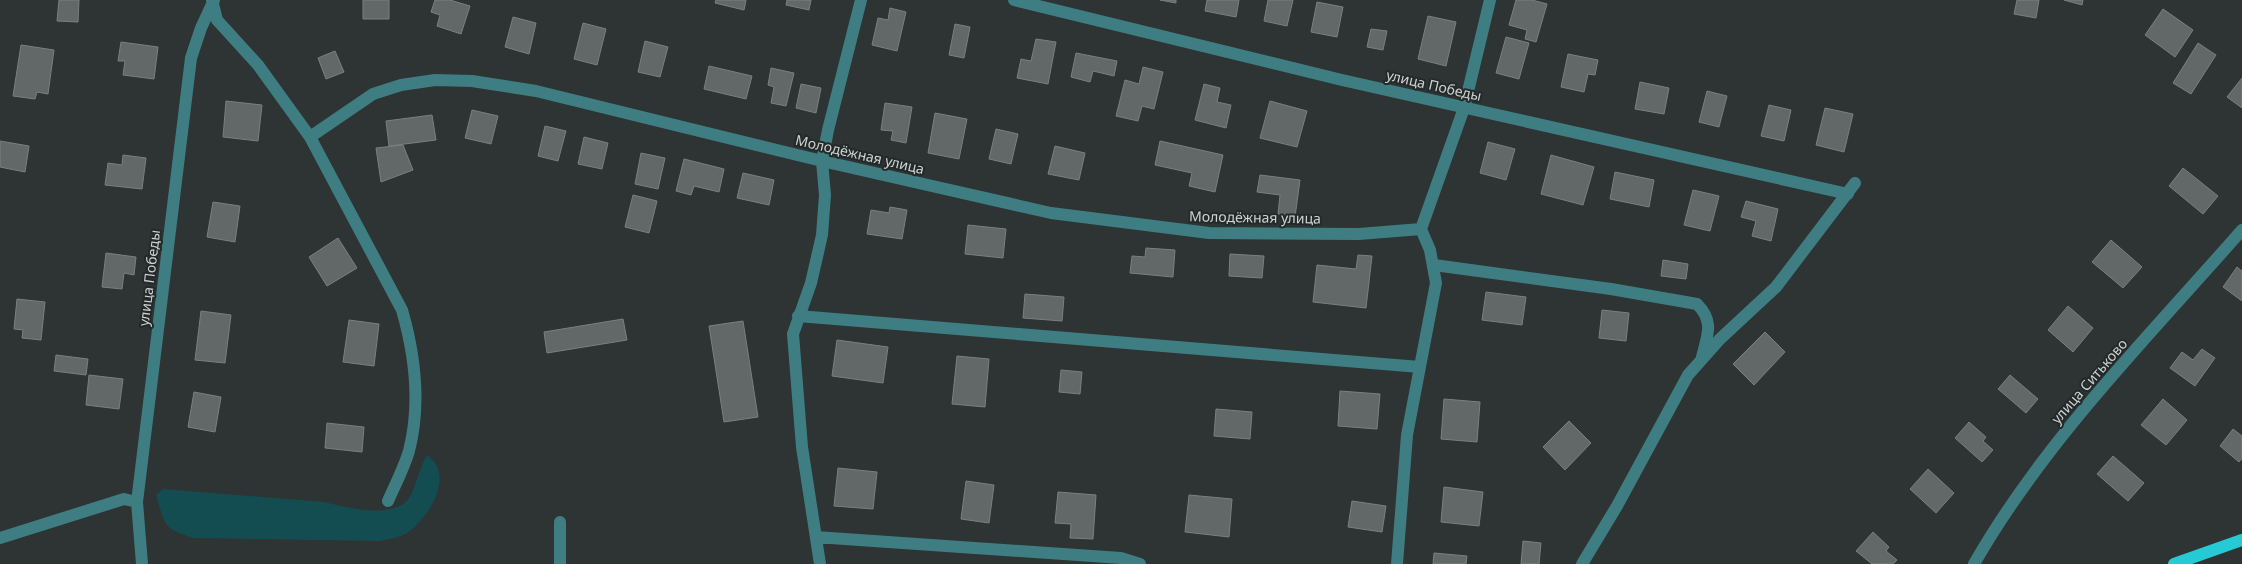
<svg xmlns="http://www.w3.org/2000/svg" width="2242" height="564" viewBox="0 0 2242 564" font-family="'Noto Sans',sans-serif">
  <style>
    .green { fill: #144d51 }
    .building { fill: #626767; stroke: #7a8080 }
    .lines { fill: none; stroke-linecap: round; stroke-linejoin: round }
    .minor { stroke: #3e7e83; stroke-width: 12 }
    .major { stroke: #26cad5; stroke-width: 12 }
    .labels { text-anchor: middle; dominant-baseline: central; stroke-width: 4; stroke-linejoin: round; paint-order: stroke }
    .street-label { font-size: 14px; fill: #cfd2d2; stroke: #242929 }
  </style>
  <rect width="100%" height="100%" fill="#2e3333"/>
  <path class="green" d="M427,455C456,475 429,518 407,533C399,538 389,539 380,541L193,538C162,528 165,525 156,495L163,489L324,502C345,507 394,520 409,498C417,485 419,468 427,455Z"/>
  <path class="building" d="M59,0H79L78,22L57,21Z
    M363,0H389V19H363Z
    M435,0H450L470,6L461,34L437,26L440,15L431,12Z
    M716,0H746L744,10L715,3Z
    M787,0H811L809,10L786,5Z
    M1160,0H1176V3Z
    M1207,0H1239L1236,17L1205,11Z
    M1268,0H1293L1287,26L1264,21Z
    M1516,0H1532L1547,4L1536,42L1525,39L1527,30L1509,25Z
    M2017,0H2039L2036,18L2014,14Z
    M2064,0H2083L2082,5Z
    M1317,2L1343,7L1337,37L1311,32Z
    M890,8L906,12L897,51L872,45L878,18L888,20Z
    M2163,9L2193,30L2175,57L2145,35Z
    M1428,16L1456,22L1446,66L1418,59Z
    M513,17L536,23L529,54L505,47Z
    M583,23L606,29L597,65L574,59Z
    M955,24L970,27L964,58L949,55Z
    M1371,29L1387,31L1383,50L1367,47Z
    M1506,37L1529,43L1519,79L1496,73Z
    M1036,39L1056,42L1048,84L1017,78L1021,59L1031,61Z
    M645,41L668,47L660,77L638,72Z
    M121,42L158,47L154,79L123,75L125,61H118Z
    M2198,43L2216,55L2191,94L2173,83Z
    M21,45L54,50L48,94L37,92L35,99L13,96Z
    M335,51L344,72L326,79L318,58Z
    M1076,53L1117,61L1114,76L1093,71L1090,82L1071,77Z
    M1568,54L1598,60L1595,75L1588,74L1584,92L1561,87Z
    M709,66L752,76L746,99L704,89Z
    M1143,67L1163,72L1154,109L1142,106L1138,121L1116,116L1125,80L1139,84Z
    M771,68L794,73L786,106L771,103L774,87L768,85Z
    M2242,78V108L2227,97Z
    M1640,82L1669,88L1664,114L1635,109Z
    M801,84L821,88L816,113L796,108Z
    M1204,84L1220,88L1217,102L1231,105L1226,128L1195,120Z
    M1707,91L1727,96L1719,127L1699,122Z
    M226,101L262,105L258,141L223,137Z
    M1270,101L1307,111L1297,147L1260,138Z
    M885,103L912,107L906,143L891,140L893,131L881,130Z
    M1769,105L1791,110L1784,141L1761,136Z
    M1825,108L1853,114L1844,152L1816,145Z
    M472,110L498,116L491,144L465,138Z
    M935,113L967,119L959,159L928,153Z
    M432,115L436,140L389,146L386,121Z
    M545,126L566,131L558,161L538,156Z
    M996,129L1018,134L1011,164L989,159Z
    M584,137L608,143L602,169L578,164Z
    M0,141L29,146L25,172L0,167Z
    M1160,141L1223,155L1215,192L1189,186L1192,173L1155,165Z
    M1488,142L1515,149L1506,180L1480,173Z
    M403,145L413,170L381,182L376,148Z
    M1055,146L1085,153L1079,180L1048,174Z
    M641,153L665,158L658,189L635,184Z
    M123,155L146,158L142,189L105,185L108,163L122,165Z
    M1551,155L1594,167L1583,205L1541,194Z
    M684,159L724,169L719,192L694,186L691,195L676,191Z
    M2183,168L2218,196L2203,214L2169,186Z
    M1615,172L1654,180L1649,207L1610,199Z
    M743,173L774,180L769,205L737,198Z
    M1260,175L1300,180L1295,217L1278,214L1280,195L1257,192Z
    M1693,190L1719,196L1710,231L1684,225Z
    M633,195L657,201L649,233L625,227Z
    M1746,201L1778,209L1771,241L1752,236L1756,221L1741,217Z
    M213,202L240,206L235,242L207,237Z
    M890,207L907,210L902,239L867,234L871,210L889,213Z
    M968,225L1006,229L1003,258L965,254Z
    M338,238L357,268L327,286L309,257Z
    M2111,240L2142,267L2123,288L2092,262Z
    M1146,248L1175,250L1173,277L1130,273L1132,256L1145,257Z
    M106,253L136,257L134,275L124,273L122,289L102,287Z
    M1230,254L1264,256L1262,278L1229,276Z
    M1358,255L1372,256L1366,308L1313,302L1317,265L1356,269Z
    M1663,260L1688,264L1686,279L1661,276Z
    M2237,267L2242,271V301L2223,287Z
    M1486,292L1526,297L1522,325L1482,320Z
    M1025,294L1064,297L1062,321L1023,318Z
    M17,299L45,302L41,340L22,338L23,330L14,329Z
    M2068,306L2093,328L2073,352L2048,330Z
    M1602,310L1629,313L1626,341L1599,338Z
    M201,311L231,315L225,363L195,360Z
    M623,319L627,340L547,353L544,332Z
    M349,320L379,324L374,366L343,362Z
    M743,321L758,417L724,422L709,326Z
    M1765,332L1785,352L1754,385L1733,364Z
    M837,340L888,347L883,383L832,376Z
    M2202,349L2215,358L2195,386L2170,368L2182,352L2193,360Z
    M56,355L88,359L86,375L54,371Z
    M957,356L989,359L985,407L952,404Z
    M1061,370L1082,372L1080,394L1059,392Z
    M89,375L123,379L119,409L86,405Z
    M2010,375L2038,399L2026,413L1998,389Z
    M1340,391L1380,394L1377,429L1338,426Z
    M194,392L221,397L215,432L188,427Z
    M1444,399L1480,402L1477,442L1441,439Z
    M2163,399L2187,420L2166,445L2141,425Z
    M1216,409L1252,412L1250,439L1214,436Z
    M1569,421L1591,443L1565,470L1543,447Z
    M1969,422L1986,437L1983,441L1993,450L1982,462L1955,438Z
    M327,423L364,427L362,452L325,448Z
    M2233,429L2242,436V458L2239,462L2220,446Z
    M2113,456L2144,483L2128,501L2097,474Z
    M838,468L877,472L873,509L834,506Z
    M1928,469L1954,493L1936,513L1910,489Z
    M966,481L994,485L989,523L961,519Z
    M1444,487L1483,492L1479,526L1441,522Z
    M1058,492L1096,495L1093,539L1070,538L1071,524L1055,523Z
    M1189,495L1232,499L1229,537L1185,532Z
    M1352,501L1386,506L1382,532L1348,527Z
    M1873,532L1889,547L1886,551L1897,560L1893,564H1872L1856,551Z
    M1523,541L1541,543L1539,564H1521Z
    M1434,553L1467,556L1466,564H1433Z"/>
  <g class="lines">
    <path class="minor" d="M212,0L217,20L258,65L310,137L402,310C415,355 421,404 409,451C404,468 395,485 388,501
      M1014,0L1342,80L1848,194
      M310,137L373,94L401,85L435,80L472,81L536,91L822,161L1051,213L1209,233L1359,234L1421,229
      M1434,265L1611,289L1697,304C1715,322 1707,336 1702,357
      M798,316L1420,367
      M816,537L1121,558L1140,564
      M0,538L124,499L137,502
      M142,564L137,502L191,58L201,28L214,0
      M560,564V522
      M820,564L802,447L793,334L811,283L822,235L825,195L822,161L828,130L861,0
      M1397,564L1407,435L1436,283L1430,250L1421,229L1464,108L1490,0
      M1582,564L1617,506L1688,375L1720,339L1776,287L1855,183
      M1974,564C2045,440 2148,337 2242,230"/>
    <path class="major" d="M2174,564L2242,540"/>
  </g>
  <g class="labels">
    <g class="street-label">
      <text transform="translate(1434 85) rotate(13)">улица Победы</text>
      <text transform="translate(860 154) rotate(13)">Молодёжная улица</text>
      <text transform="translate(1255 217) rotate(1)">Молодёжная улица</text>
      <text transform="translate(149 278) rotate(-83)">улица Победы</text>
      <text transform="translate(2089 381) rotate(-49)">улица Ситьково</text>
    </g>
  </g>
</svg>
